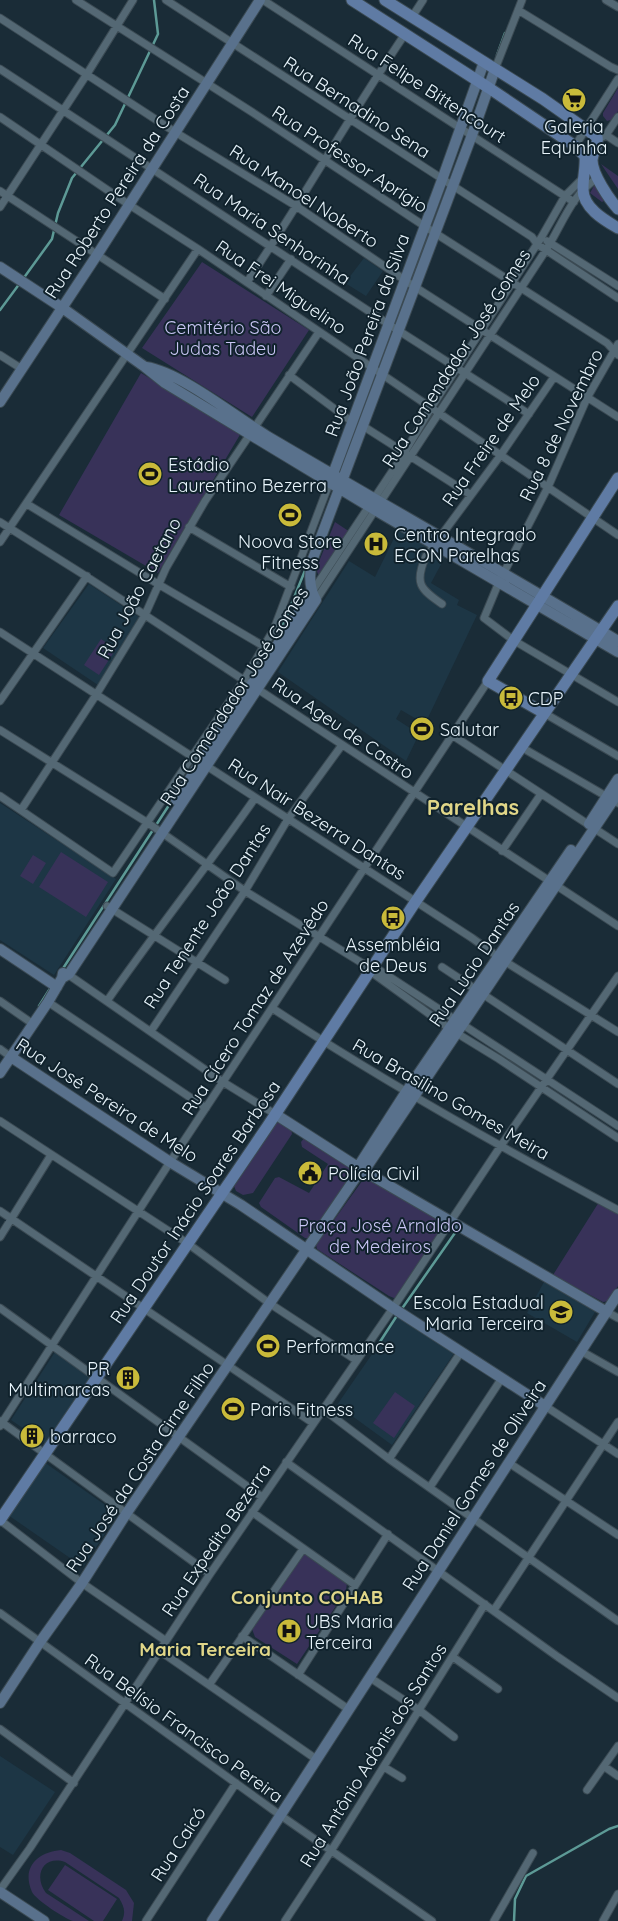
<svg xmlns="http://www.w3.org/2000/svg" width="618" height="1921" viewBox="0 0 618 1921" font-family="Quicksand,sans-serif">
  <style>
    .built { fill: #1d3645 }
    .green { fill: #383259 }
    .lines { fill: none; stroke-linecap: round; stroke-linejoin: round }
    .stream { stroke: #5d9a96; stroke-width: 2.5 }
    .street-casing { stroke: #3b4a53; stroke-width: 9 }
    .secondary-casing { stroke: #3b4a53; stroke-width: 12 }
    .primary-casing { stroke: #3b4a53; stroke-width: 13 }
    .street { stroke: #546874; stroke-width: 7 }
    .secondary { stroke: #59718c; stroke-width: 10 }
    .primary { stroke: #5f7ba4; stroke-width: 11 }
    .labels { text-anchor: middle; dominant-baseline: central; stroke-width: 4; stroke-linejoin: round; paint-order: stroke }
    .street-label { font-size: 18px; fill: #e8f4fb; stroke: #10222c }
    .poi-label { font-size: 18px; fill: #e8f4fb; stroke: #10222c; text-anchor: start }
    .park-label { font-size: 18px; fill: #c9c5f4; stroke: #10222c }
    .neighbourhood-label { font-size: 19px; font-weight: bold; fill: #e0d688; stroke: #10222c }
    .district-label { font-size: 22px; font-weight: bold; fill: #e0d688; stroke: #10222c }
  </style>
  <rect width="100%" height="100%" fill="#1a2c37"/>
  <path class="built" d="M364,258L383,271L366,296L345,283Z
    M400,526L446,555L431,583L459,600L457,605L477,615L425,724L401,710L396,719L419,734L406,761L278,672L349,561L375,577Z
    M89,584L142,619L98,685L43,648Z
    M0,803L116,879L54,975L0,940Z
    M544,1282L595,1312L577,1342L527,1313Z
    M399,1315L455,1352L392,1445L337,1405Z
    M55,1352L92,1376L46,1444L11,1420Z
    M44,1462L118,1514L83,1567L8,1515Z
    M0,1756L55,1792L13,1855L0,1847Z"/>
  <path class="green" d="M618,88V111L614,119L607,121L603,116V113Z
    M601,164L618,176V189Z
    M594,186H597L604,201L602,202L590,193Z
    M202,262L309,330L252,417L142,348Z
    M141,373L241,433L158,573L59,515Z
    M335,522L350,532L322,576L318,574L316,569Z
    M101,639L116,649L99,675L84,665Z
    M61,852L108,882L86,917L39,887Z
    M33,855L46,863L33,884L20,876Z
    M277,1120L291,1128L292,1134L253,1193L243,1195L236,1191L234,1186Z
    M305,1137L354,1170L308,1238H305L261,1207L259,1203L275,1178L279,1177L309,1193L328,1164L302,1147L301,1142Z
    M365,1177L447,1224L398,1297L394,1298L389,1296L317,1249L316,1245Z
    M599,1202L618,1214V1286L609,1301L603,1302L553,1275Z
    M395,1392L415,1406L394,1438L373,1423Z
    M306,1553L347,1582L346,1591L297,1664L255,1637L252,1629L302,1554Z
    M61,1850L70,1853L126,1890L134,1903L132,1921H122C126,1912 124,1906 119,1898L65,1862C43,1855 33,1876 46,1893L89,1921C84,1921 78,1921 73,1921C65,1919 35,1899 32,1892C21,1867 38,1852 61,1850Z
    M65,1865L117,1899L103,1921H94L48,1890Z"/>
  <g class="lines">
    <path class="stream" d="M497,55L505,33
      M23,279L52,239L58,213L72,178L115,125L158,34L154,0
      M0,310L20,283
      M281,630L306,568
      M62,970L173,799
      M39,1006L51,987
      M401,1310L457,1230
      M374,1351L398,1314
      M514,1921L515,1899L526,1876L609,1829L618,1826"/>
    <defs>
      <path id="street" d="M76,0L252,112L435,233L607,343L618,355
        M166,0L532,237L537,244L618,298
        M263,0L574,202
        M606,0L618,7
        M518,10L611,67L618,70
        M412,17L423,0
        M0,18L175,132L296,206L415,287L618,417
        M0,69L396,329L529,414
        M495,69L522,0
        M0,117L128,204L198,249L618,535
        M606,135L618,143
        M598,139L606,135L618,117
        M575,146L618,79
        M0,191L165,299
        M0,207L87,74L133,0
        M547,241L618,286
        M247,282C302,201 350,115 405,34
        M266,296L291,259
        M618,344L587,398L548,487L499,582L484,618L513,640L618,702
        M0,355L22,369
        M289,375L351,421
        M363,426L471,495
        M27,504L158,584L277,654
        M0,522L81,573L618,926
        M189,527L291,587
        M0,542L198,249
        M312,592L403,455L431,408L541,238L565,196L584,177
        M316,600L546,250C562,225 572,193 598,178
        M442,604C420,589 414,583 426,556L500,456L554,377
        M0,632L472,938L501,959L618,1032
        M0,701L87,576
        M544,713L618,756
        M0,730L148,823L245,891L362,963L373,966L618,1126
        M452,735L618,844
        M521,747L618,803
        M0,796L113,873L244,680L274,629L331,479
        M21,810L96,695L145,615L166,568L205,501L319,332
        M502,851L541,794
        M107,906L225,980
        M442,967L618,1084
        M367,969L450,1029L499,1059L618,1138
        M66,973L223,1082L275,1114
        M0,1001L33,1024
        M107,1001C155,932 207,867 255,798
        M48,1002L206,1108
        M272,1008C384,1082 500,1147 618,1210
        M151,1031L245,891L288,819L342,745
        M0,1049L11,1057
        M0,1121L187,1243L269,1303L356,1360
        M0,1211L313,1423
        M0,1237L51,1155
        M0,1308L262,1497
        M607,1312L618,1318
        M581,1351L618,1372
        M545,1406L618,1454
        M323,1409L389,1459L618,1621
        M0,1421L210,1574
        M0,1426L170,1162L488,681
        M389,1459L461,1352
        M286,1462L558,1657L618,1698
        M509,1463L618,1535
        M430,1487L502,1378
        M252,1512L355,1585
        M0,1520L82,1583L166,1641
        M494,1610L618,1422
        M0,1613L280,1815L432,1921
        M242,1636L348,1709
        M160,1651L316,1759
        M453,1657L498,1689
        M298,1675L388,1534
        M369,1677L419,1710L454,1737
        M209,1685L303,1549
        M0,1729L74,1783
        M384,1767L402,1778
        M605,1767L618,1776
        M587,1790L618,1746
        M0,1890L30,1848L210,1574L393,1308L500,1147L618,976
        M146,1921L236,1783
        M285,1921L331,1851L485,1604
        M494,1921L533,1853
        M603,1921L618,1894"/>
      <path id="secondary" d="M0,267L61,307L145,367L165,383L375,510L618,652
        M146,367C180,372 236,417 267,436C384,505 502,571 618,641
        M0,402L97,255L260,0
        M333,474L442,180L484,62
        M176,800L312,592
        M589,824L618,779
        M0,949L57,987
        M62,978L69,974L316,600C309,588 309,575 312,561L472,135L495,69
        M11,1057L170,1162L241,1205L393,1308L545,1406
        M0,1073L48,1002L62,978L63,973
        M275,1114L364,1171L607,1312
        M356,1177L358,1167L406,1092L571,850
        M0,1703L40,1642L82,1583L126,1514L356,1177L364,1171L618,793
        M0,1892L44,1921
        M212,1921L618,1294"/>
      <path id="primary" d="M352,0L489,88L575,146L585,156C586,166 583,177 583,188C582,207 604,220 618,228
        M385,0L543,99L597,137C599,145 593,151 592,160C592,174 609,199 618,209
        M544,713L488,681L618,478
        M0,1520L267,1127L416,901L618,606"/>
    </defs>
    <use href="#street" class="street-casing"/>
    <use href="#secondary" class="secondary-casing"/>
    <use href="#primary" class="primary-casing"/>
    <use href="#street" class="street"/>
    <use href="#secondary" class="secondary"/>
    <use href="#primary" class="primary"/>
  </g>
  <defs>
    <symbol id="supermarket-disc" viewBox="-11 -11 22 22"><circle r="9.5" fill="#c9ba3a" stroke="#10222c"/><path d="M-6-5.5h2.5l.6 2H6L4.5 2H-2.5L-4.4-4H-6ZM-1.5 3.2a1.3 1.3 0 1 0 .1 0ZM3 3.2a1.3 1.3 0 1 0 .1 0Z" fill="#111"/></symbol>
    <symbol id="stadium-disc" viewBox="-11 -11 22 22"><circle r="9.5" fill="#c9ba3a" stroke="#10222c"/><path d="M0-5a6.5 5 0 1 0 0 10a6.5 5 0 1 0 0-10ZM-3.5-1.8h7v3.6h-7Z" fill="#111"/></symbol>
    <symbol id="hospital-disc" viewBox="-11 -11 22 22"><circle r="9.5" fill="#c9ba3a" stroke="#10222c"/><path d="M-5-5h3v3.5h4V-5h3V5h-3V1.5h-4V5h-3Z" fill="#111"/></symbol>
    <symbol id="bus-disc" viewBox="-11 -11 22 22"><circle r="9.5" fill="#c9ba3a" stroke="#10222c"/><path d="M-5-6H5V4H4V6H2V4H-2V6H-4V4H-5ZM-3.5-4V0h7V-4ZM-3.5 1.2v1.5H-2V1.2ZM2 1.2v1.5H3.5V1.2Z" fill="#111"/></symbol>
    <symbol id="civic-disc" viewBox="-11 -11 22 22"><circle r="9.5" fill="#c9ba3a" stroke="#10222c"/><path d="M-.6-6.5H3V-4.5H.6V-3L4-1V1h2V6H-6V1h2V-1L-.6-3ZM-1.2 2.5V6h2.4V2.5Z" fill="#111"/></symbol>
    <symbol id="school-disc" viewBox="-11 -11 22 22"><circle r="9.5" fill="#c9ba3a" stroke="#10222c"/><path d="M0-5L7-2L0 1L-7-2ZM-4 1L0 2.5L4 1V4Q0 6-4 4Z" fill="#111"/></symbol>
    <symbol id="building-disc" viewBox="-11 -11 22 22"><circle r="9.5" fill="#c9ba3a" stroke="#10222c"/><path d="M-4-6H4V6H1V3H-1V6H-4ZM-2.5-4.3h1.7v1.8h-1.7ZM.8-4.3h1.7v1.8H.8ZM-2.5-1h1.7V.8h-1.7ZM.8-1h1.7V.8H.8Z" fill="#111"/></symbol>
  </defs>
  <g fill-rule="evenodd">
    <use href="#supermarket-disc" x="560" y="86" width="28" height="28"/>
    <use href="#stadium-disc" x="136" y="460" width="28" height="28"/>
    <use href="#stadium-disc" x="276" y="501" width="28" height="28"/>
    <use href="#hospital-disc" x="362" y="530" width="28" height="28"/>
    <use href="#bus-disc" x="497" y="684" width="28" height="28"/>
    <use href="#stadium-disc" x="408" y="715" width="28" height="28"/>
    <use href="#bus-disc" x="379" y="904" width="28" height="28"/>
    <use href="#civic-disc" x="296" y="1159" width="28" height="28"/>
    <use href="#school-disc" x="547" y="1298" width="28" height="28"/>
    <use href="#stadium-disc" x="254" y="1332" width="28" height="28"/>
    <use href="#building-disc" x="114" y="1364" width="28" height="28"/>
    <use href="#stadium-disc" x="219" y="1395" width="28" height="28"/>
    <use href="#building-disc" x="18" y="1422" width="28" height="28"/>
    <use href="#hospital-disc" x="275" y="1617" width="28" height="28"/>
  </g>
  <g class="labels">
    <g class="street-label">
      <text transform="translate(427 88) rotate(33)">Rua Felipe Bittencourt</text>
      <text transform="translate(357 107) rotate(33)">Rua Bernadino Sena</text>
      <text transform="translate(350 159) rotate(33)">Rua Professor Aprígio</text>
      <text transform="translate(117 192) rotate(-57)">Rua Roberto Pereira da Costa</text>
      <text transform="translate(304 196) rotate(33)">Rua Manoel Noberto</text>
      <text transform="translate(272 229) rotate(34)">Rua Maria Senhorinha</text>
      <text transform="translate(281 287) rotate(34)">Rua Frei Miguelino</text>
      <text transform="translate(367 335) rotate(-70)">Rua João Pereira da Silva</text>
      <text transform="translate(456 358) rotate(-57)">Rua Comendador José Gomes</text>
      <text transform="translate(561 425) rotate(-64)">Rua 8 de Novembro</text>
      <text transform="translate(491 440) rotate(-55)">Rua Freire de Melo</text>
      <text transform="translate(139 588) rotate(-62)">Rua João Caetano</text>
      <text transform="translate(234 696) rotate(-57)">Rua Comendador José Gomes</text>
      <text transform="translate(343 728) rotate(34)">Rua Ageu de Castro</text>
      <text transform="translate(317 819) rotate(33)">Rua Nair Bezerra Dantas</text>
      <text transform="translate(207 916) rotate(-57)">Rua Tenente João Dantas</text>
      <text transform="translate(474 964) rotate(-56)">Rua Lucio Dantas</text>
      <text transform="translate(255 1007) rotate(-57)">Rua Cícero Tomaz de Azevêdo</text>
      <text transform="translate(451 1099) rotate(30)">Rua Brasilino Gomes Meira</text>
      <text transform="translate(107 1100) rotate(33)">Rua José Pereira de Melo</text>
      <text transform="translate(195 1202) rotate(-56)">Rua Doutor Inácio Soares Barbosa</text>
      <text transform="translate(140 1467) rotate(-56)">Rua José da Costa Cirne Filho</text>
      <text transform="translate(474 1485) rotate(-57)">Rua Daniel Gomes de Oliveira</text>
      <text transform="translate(216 1540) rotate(-56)">Rua Expedito Bezerra</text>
      <text transform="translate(184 1728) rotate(36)">Rua Belísio Francisco Pereira</text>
      <text transform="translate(373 1755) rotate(-58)">Rua Antônio Adônis dos Santos</text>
      <text transform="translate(178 1844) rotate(-57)">Rua Caicó</text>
    </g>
    <g class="poi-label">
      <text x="574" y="126" text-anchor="middle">Galeria<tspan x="574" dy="21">Equinha</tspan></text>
      <text x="168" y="464">Estádio<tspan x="168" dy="21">Laurentino Bezerra</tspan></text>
      <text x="394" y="534">Centro Integrado<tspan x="394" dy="21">ECON Parelhas</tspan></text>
      <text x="290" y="541" text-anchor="middle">Noova Store<tspan x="290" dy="21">Fitness</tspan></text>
      <text x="528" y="698">CDP</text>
      <text x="440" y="729">Salutar</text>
      <text x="393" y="944" text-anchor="middle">Assembléia<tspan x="393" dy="21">de Deus</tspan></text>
      <text x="328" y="1173">Polícia Civil</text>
      <text x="544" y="1302" text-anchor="end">Escola Estadual<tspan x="544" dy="21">Maria Terceira</tspan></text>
      <text x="286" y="1346">Performance</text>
      <text x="110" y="1368" text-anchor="end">PR<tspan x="110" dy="21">Multimarcas</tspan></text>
      <text x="250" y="1409">Paris Fitness</text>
      <text x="50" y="1436">barraco</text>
      <text x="306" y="1621">UBS Maria<tspan x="306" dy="21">Terceira</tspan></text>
    </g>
    <g class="park-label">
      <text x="223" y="327">Cemitério São<tspan x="223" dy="21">Judas Tadeu</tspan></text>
      <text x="380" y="1225">Praça José Arnaldo<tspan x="380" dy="21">de Medeiros</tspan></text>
    </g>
    <g class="neighbourhood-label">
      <text x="307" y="1597">Conjunto COHAB</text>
      <text x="205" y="1649">Maria Terceira</text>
    </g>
    <g class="district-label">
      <text x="473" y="807">Parelhas</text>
    </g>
  </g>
</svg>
